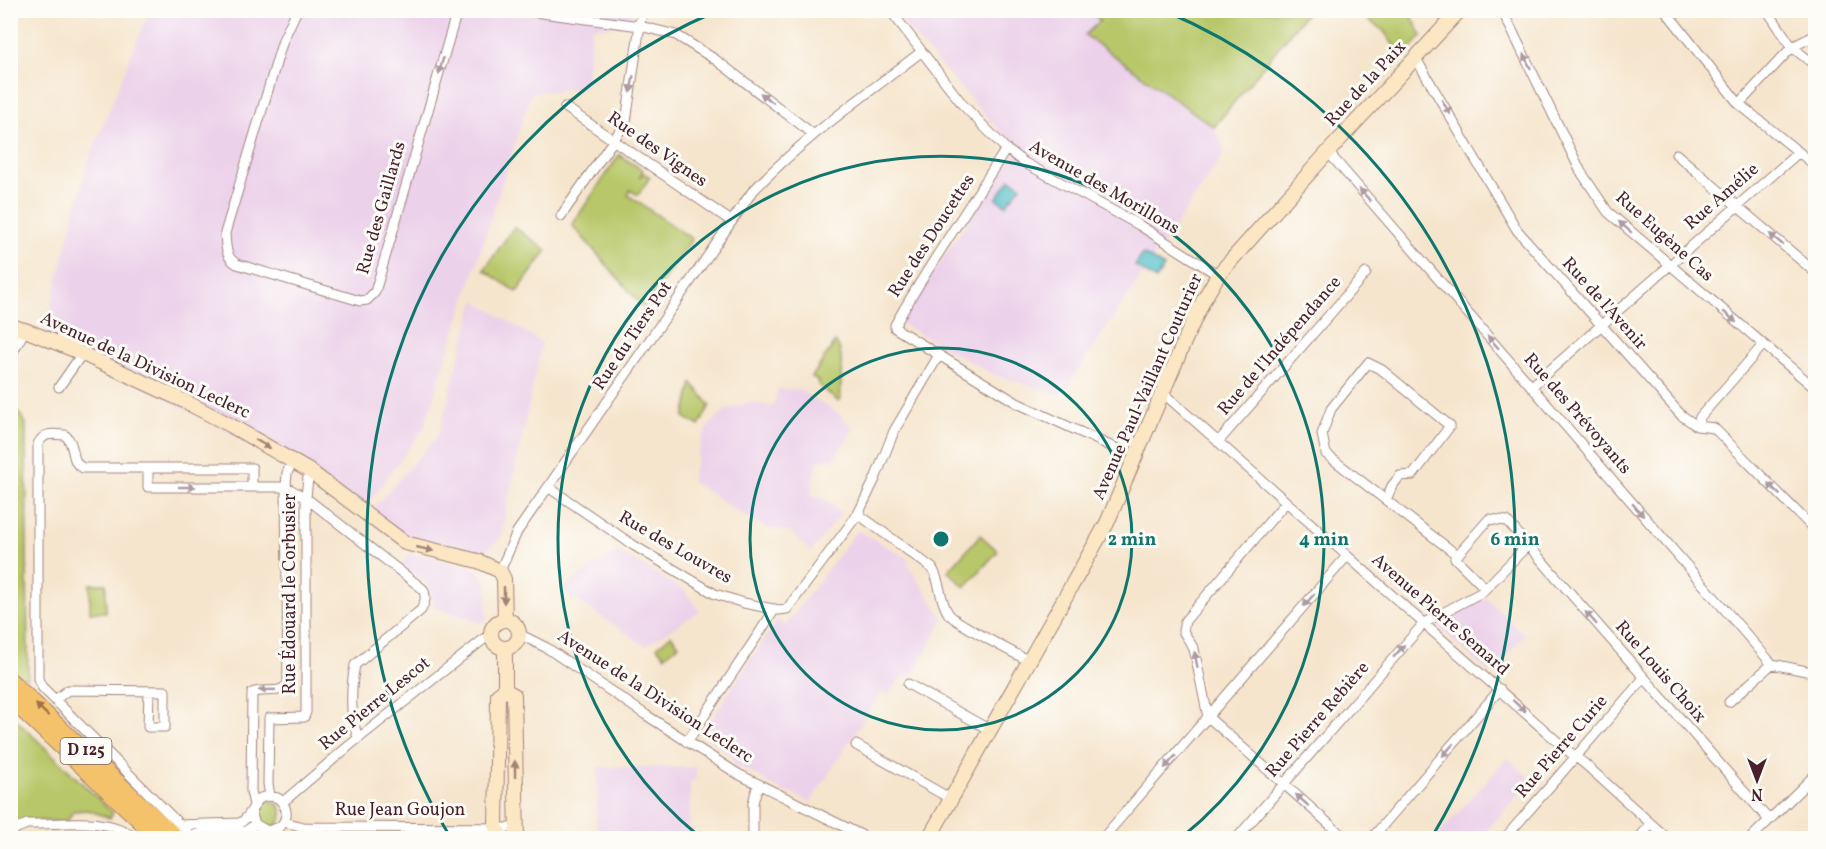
<svg xmlns="http://www.w3.org/2000/svg" width="1826" height="849" viewBox="0 0 1826 849" font-family="Vollkorn,serif">
  <style>
    .built { fill: #ecd1ea }
    .green { fill: #b8c769; stroke: #81734a; stroke-width: 1.5 }
    .water { fill: #54c1ca; stroke: #4f707a; stroke-width: 1.5 }
    .lines { fill: none; stroke-linecap: round; stroke-linejoin: round }
    .street-casing { stroke: #a0827c; stroke-width: 11 }
    .secondary-casing { stroke: #a0827c; stroke-width: 16 }
    .primary-casing { stroke: #a0827c; stroke-width: 17 }
    .street { stroke: #fff; stroke-width: 9 }
    .secondary { stroke: #fbe7c3; stroke-width: 14 }
    .primary { stroke: #f4c26a; stroke-width: 15 }
    .oneway { fill: #ae9aa0 }
    .oneway2 { fill: #a28377 }
    .oneway3 { fill: #9f704a }
    .ring { fill: none; stroke: #0f766e; stroke-width: 3 }
    .labels { text-anchor: middle; dominant-baseline: central; stroke-width: 6; stroke-linejoin: round; paint-order: stroke }
    .shield { fill: #fdfcf7; stroke: #806168; stroke-width: 1.5 }
    .shield-label { font-size: 16px; font-weight: bold; fill: #4a1f2b }
    .street-label { font-size: 18px; fill: #4a1f2b; stroke: #fdfcf7 }
    .centre { fill: #0f766e; stroke: #fdfcf7; stroke-width: 3 }
    .ring-label { font-size: 18px; text-anchor: middle; font-weight: bold; fill: #0f766e; stroke: #fdfcf7; stroke-width: 6; stroke-linejoin: round; paint-order: stroke }
  </style>
  <rect width="100%" height="100%" fill="#fdfcf7"/>
  <filter id="ink" filterUnits="userSpaceOnUse"><feTurbulence type="fractalNoise" baseFrequency=".0167" numOctaves="2"/><feDisplacementMap in="SourceGraphic" scale="12" xChannelSelector="R" yChannelSelector="G"/><feConvolveMatrix kernelMatrix="1 2 1 2 8 2 1 2 1" color-interpolation-filters="sRGB"/></filter>
  <filter id="wash" filterUnits="userSpaceOnUse"><feTurbulence type="fractalNoise" baseFrequency=".008" numOctaves="4" result="noise"/><feDisplacementMap in="SourceGraphic" scale="24" xChannelSelector="R" yChannelSelector="G"/><feGaussianBlur stdDeviation="1.35" result="paint"/><feColorMatrix in="noise" values="0 0 0 0 0 0 0 0 0 0 0 0 0 0 0 0 0 1.4 0 .05"/><feComposite in="paint" operator="in"/></filter>
  <g filter="url(#wash)">
    <rect width="100%" height="100%" fill="#f6e5cd"/>
    <path class="built" d="M149,11H633L629,25L592,28L586,87L531,93L424,428L366,506L44,333L87,165Z
      M892,11H1090L1100,21L1085,35L1214,127L1225,152L1061,395L994,375L899,322L1017,151Z
      M475,300L542,343L500,539L482,553L411,540L372,510L439,434Z
      M778,389L800,390L839,414L854,429L834,458L819,460L814,474L811,496L824,499L841,513L811,552L789,531L773,530L749,519L691,481L702,439L708,427L725,410L751,402L773,407Z
      M857,530L906,557L910,562L908,565L944,619L910,678L903,675L888,695L882,691L810,803L791,792L787,793L767,783L764,779L742,768L735,767L731,755L702,733L777,620L786,625Z
      M617,551L684,590L700,611L645,646L561,589Z
      M410,553L476,568L487,581V619L481,623L435,607L430,591L425,582L401,566Z
      M1486,598L1525,635L1491,674L1440,629V620Z
      M1507,758L1532,780L1480,838H1439L1437,836Z
      M598,767H696V780L690,781V833L694,838H596Z"/>
    <path class="green" d="M1090,11H1308L1214,127L1085,35L1100,21Z
      M1355,11H1409L1422,36L1402,58L1384,31Z
      M619,155L643,170L639,178L643,173L650,177L638,195L630,190L628,195L692,239L644,308L572,225Z
      M514,227L547,250L517,292L484,270Z
      M835,342C846,352 839,382 841,399L838,401L818,385V381L812,377Z
      M692,383L710,405L699,426L684,417Z
      M10,402L26,423L28,677L19,681L10,673Z
      M980,535L998,551L965,587L948,571Z
      M90,584H106V612H90Z
      M671,635L679,645L665,656L657,647Z
      M11,715L113,813L110,818L88,810L73,811L67,822L26,820L11,826Z
      M256 814a13 13 0 1 1 26 0a13 13 0 1 1-26 0Z"/>
    <path class="water" d="M1010,179L1021,186L1006,205L996,199Z
      M1143,254L1164,267L1156,280L1135,266Z"/>
  </g>
  <g filter="url(#ink)">
    <g class="lines">
      <defs>
        <path id="street" d="M297,10L283,40L225,233C226,246 225,257 237,264L360,301L367,300L375,292L455,18L460,10
          M519,10L640,26L676,35L716,60L813,134
          M890,10L963,105L1006,149L1025,163L1139,225L1218,275
          M1502,10L1581,172L1608,212L1816,389
          M1665,10L1739,104L1816,166
          M1767,10L1792,47L1816,66
          M1415,57L1517,230L1681,415L1697,426L1714,428L1816,531
          M1739,104L1792,47L1816,35
          M565,107L731,221
          M1006,149C969,208 929,264 895,325V328L1017,403L1117,449
          M1328,152L1772,664L1816,673
          M1676,154L1816,273
          M561,216L626,122L642,10
          M10,357L25,330
          M1532,386L1799,152
          M59,387L82,354
          M1163,393L1567,750L1586,765L1667,838
          M1697,426L1700,417L1763,345
          M1218,442L1366,273
          M148,468V487H286L306,498L423,589C427,597 425,602 421,610L355,665C351,685 349,721 359,738
          M548,487L633,545L715,594L744,603L778,610L787,609L858,514L875,479L894,431L939,355
          M1386,500L1392,486L1400,476L1413,475L1450,426L1382,370L1368,363L1331,409L1322,434L1326,454L1457,555
          M1286,502L1185,621L1183,631L1194,649L1208,717L1345,838
          M858,514L932,568C941,582 939,599 948,613C953,622 1016,654 1029,661
          M500,571L517,532L752,192C802,139 863,97 921,52
          M1485,588L1455,558L1489,519L1507,521L1769,820
          M519,634L547,648L646,715L738,774L867,838
          M908,684L990,730
          M55,700L68,690L165,691V727H148L149,691
          M1729,702L1772,664
          M687,742L775,609
          M856,745L951,799
          M270,796L268,784L269,718L304,717L306,712V498L308,477L311,472
          M283,802L350,745L484,639L491,637
          M254,805L251,791L252,693C263,687 281,696 288,683L286,487L287,473L293,461
          M284,822L304,827L516,828
          M178,825L240,823C258,813 250,790 278,798C288,807 289,817 280,827L267,831L255,824L251,811
          M10,833L17,828L27,824C59,825 110,815 134,838
          M185,836L210,832L246,831L255,824
          M191,836L42,687L38,679V444C44,432 52,434 65,435C77,445 69,462 83,468H252V487
          M753,838V803L758,784
          M1103,838L1347,556
          M1237,838L1424,623L1482,592L1527,546
          M1372,838L1500,689
          M1505,838L1644,678
          M1639,838L1651,824
          M1751,838L1816,774"/>
        <path id="secondary" d="M10,326L25,330L72,349L184,401L230,425L311,472L405,543L478,561L500,571L504,579L505,620
          M491 634a14 14 0 1 1 28 0a14 14 0 1 1-28 0Z
          M505,648V690
          M505,690L514,695L517,838
          M502,838L496,827L498,695L505,690
          M929,838L1107,523L1188,333L1203,301L1218,275L1328,152L1460,10"/>
        <path id="primary" d="M10,680L177,838
          M10,699L158,838"/>
      </defs>
      <use href="#street" class="street-casing"/>
      <use href="#secondary" class="secondary-casing"/>
      <use href="#primary" class="primary-casing"/>
      <use href="#street" class="street"/>
      <use href="#secondary" class="secondary"/>
      <use href="#primary" class="primary"/>
    </g>
    <defs><path id="oneway-solid" d="M-6-.8H1V-3.2L6.5 0L1 3.2V.8H-6Z" transform="scale(1.5)"/></defs>
    <g class="oneway">
      <use href="#oneway-solid" transform="translate(1527 61) rotate(-116)"/>
      <use href="#oneway-solid" transform="translate(441 66) rotate(106)"/>
      <use href="#oneway-solid" transform="translate(632 84) rotate(99)"/>
      <use href="#oneway-solid" transform="translate(767 98) rotate(-143)"/>
      <use href="#oneway-solid" transform="translate(1446 107) rotate(60)"/>
      <use href="#oneway-solid" transform="translate(1365 195) rotate(-131)"/>
      <use href="#oneway-solid" transform="translate(1625 227) rotate(-139)"/>
      <use href="#oneway-solid" transform="translate(1776 239) rotate(-140)"/>
      <use href="#oneway-solid" transform="translate(1730 317) rotate(40)"/>
      <use href="#oneway-solid" transform="translate(1493 342) rotate(-131)"/>
      <use href="#oneway-solid" transform="translate(187 487)"/>
      <use href="#oneway-solid" transform="translate(1774 489) rotate(-135)"/>
      <use href="#oneway-solid" transform="translate(1638 510) rotate(49)"/>
      <use href="#oneway-solid" transform="translate(1309 600) rotate(131)"/>
      <use href="#oneway-solid" transform="translate(1591 618) rotate(-132)"/>
      <use href="#oneway-solid" transform="translate(1399 651) rotate(-49)"/>
      <use href="#oneway-solid" transform="translate(1196 660) rotate(-101)"/>
      <use href="#oneway-solid" transform="translate(267 690) rotate(178)"/>
      <use href="#oneway-solid" transform="translate(1519 706) rotate(42)"/>
      <use href="#oneway-solid" transform="translate(1448 750) rotate(131)"/>
      <use href="#oneway-solid" transform="translate(1170 762) rotate(131)"/>
      <use href="#oneway-solid" transform="translate(1302 800) rotate(-138)"/>
    </g>
    <g class="oneway2">
      <use href="#oneway-solid" transform="translate(263 444) rotate(30)"/>
      <use href="#oneway-solid" transform="translate(425 549) rotate(13)"/>
      <use href="#oneway-solid" transform="translate(504 595) rotate(90)"/>
      <use href="#oneway-solid" transform="translate(515 769) rotate(-91)"/>
    </g>
    <use class="oneway3" href="#oneway-solid" transform="translate(42 710) rotate(-137)"/>
  </g>
  <g class="ring">
    <circle cx="941" cy="539" r="191"/>
    <path d="M700 837A383 383 0 1 1 1182 837"/>
    <path d="M449 835A574 574 0 0 1 717 11M1165 11A574 574 0 0 1 1433 835"/>
  </g>
  <g class="labels">
    <rect class="shield" x="60.5" y="738" width="51" height="26" rx="4.5"/>
    <g class="shield-label">
      <text x="86" y="751">D 125</text>
    </g>
    <g class="street-label">
      <text transform="translate(1366 84) rotate(-47)">Rue de la Paix</text>
      <text transform="translate(657 150) rotate(35)">Rue des Vignes</text>
      <text transform="translate(1104 188) rotate(30)">Avenue des Morillons</text>
      <text transform="translate(1722 197) rotate(-41)">Rue Amélie</text>
      <text transform="translate(382 208) rotate(-74)">Rue des Gaillards</text>
      <text transform="translate(932 236) rotate(-57)">Rue des Doucettes</text>
      <text transform="translate(1664 237) rotate(42)">Rue Eugène Cas</text>
      <text transform="translate(1604 304) rotate(48)">Rue de l'Avenir</text>
      <text transform="translate(633 336) rotate(-56)">Rue du Tiers Pot</text>
      <text transform="translate(1280 346) rotate(-49)">Rue de l'Indépendance</text>
      <text transform="translate(145 366) rotate(25)">Avenue de la Division Leclerc</text>
      <text transform="translate(1148 387) rotate(-66)">Avenue Paul-Vaillant Couturier</text>
      <text transform="translate(1577 414) rotate(49)">Rue des Prévoyants</text>
      <text transform="translate(675 548) rotate(30)">Rue des Louvres</text>
      <text transform="translate(290 594) rotate(-90)">Rue Édouard le Corbusier</text>
      <text transform="translate(1440 615) rotate(41)">Avenue Pierre Semard</text>
      <text transform="translate(1660 672) rotate(49)">Rue Louis Choix</text>
      <text transform="translate(655 697) rotate(33)">Avenue de la Division Leclerc</text>
      <text transform="translate(375 704) rotate(-39)">Rue Pierre Lescot</text>
      <text transform="translate(1318 720) rotate(-49)">Rue Pierre Rebière</text>
      <text transform="translate(1562 747) rotate(-49)">Rue Pierre Curie</text>
      <text x="400" y="810">Rue Jean Goujon</text>
    </g>
  </g>
  <circle cx="941" cy="539" r="9" class="centre"/>
  <g class="ring-label">
    <text x="1132" y="545">2 min</text>
    <text x="1324" y="545">4 min</text>
    <text x="1515" y="545">6 min</text>
  </g>
  <rect width="1826" height="849" fill="none" stroke="#fdfcf7" stroke-width="36"/>
  <g transform="translate(1757 780) rotate(180)" stroke="#fdfcf7" stroke-width="4.5" paint-order="stroke">
  <path d="M0-4.5L10 22L0 15L-10 22Z" fill="#4a1f2b"/>
  <text y="-9" font-size="16" font-weight="bold" text-anchor="middle" fill="#4a1f2b">N</text>
  </g>
</svg>
